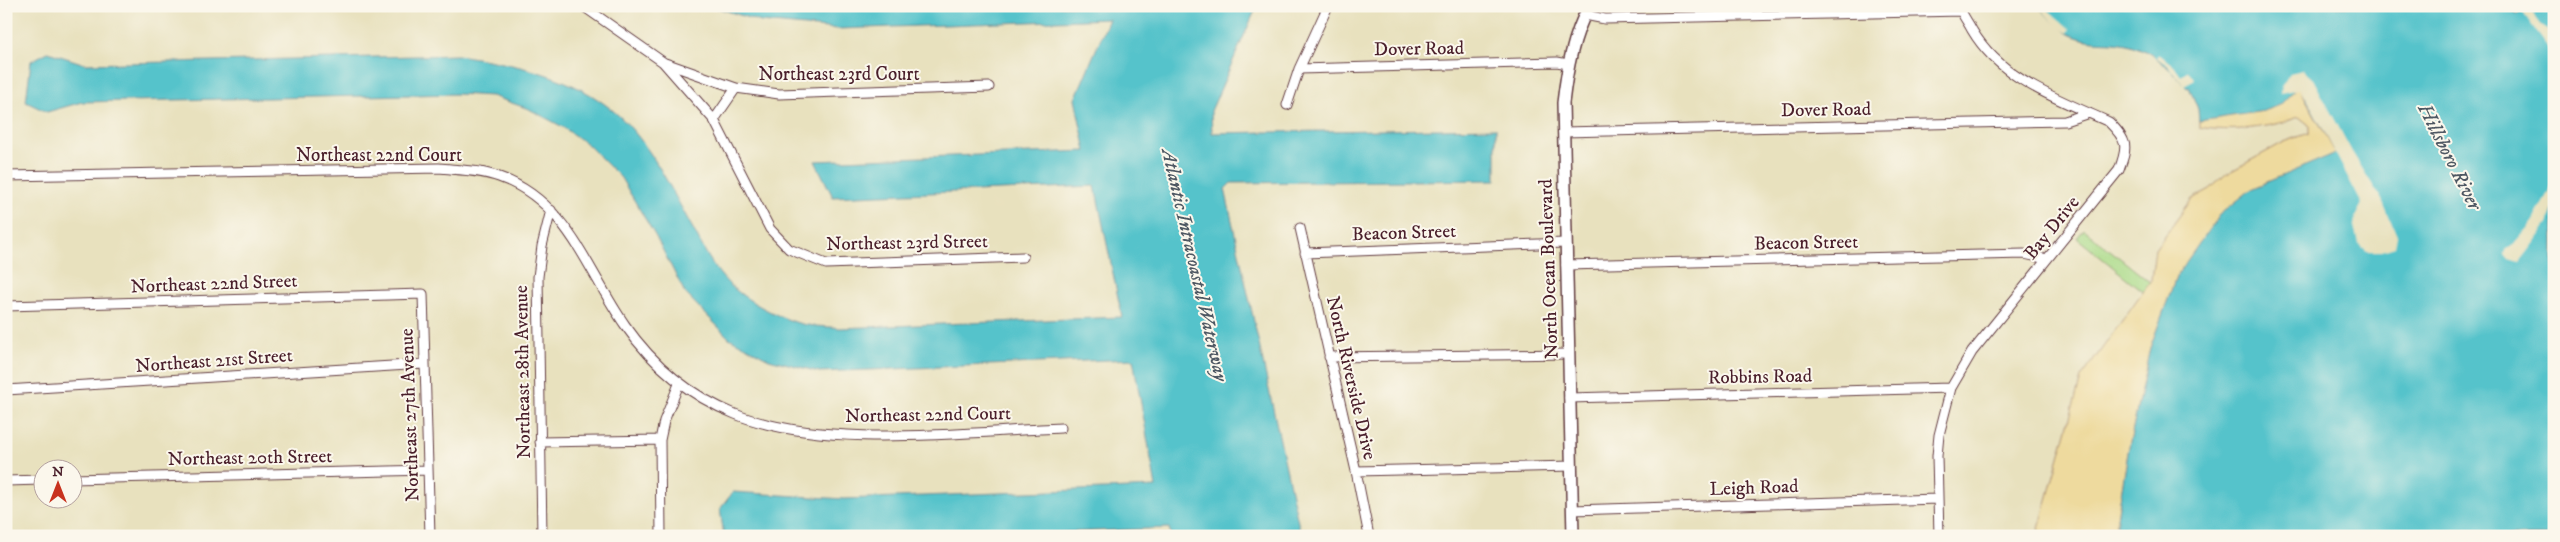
<svg xmlns="http://www.w3.org/2000/svg" width="2560" height="542" viewBox="0 0 2560 542" font-family="'IM FELL DW Pica',serif">
  <style>
    .green { fill: #aada88; stroke: #7a7c5a }
    .sand { fill: #eeda9e; stroke: #9c7c64 }
    .water { fill: #55c3cb; stroke: #50717b }
    .pier { fill: #e8e1be }
    .lines { fill: none; stroke-linecap: round; stroke-linejoin: round }
    .street-casing { stroke: #623c41; stroke-width: 11 }
    .secondary-casing { stroke: #623c41; stroke-width: 14 }
    .street { stroke: #fff; stroke-width: 9 }
    .secondary { stroke: #fff; stroke-width: 11 }
    .labels { text-anchor: middle; dominant-baseline: central; stroke-width: 4; stroke-linejoin: round; paint-order: stroke }
    .street-label { font-size: 19px; fill: #4a1f2b; stroke: #fbf7ec }
    .water-label { font-size: 20px; font-style: italic; fill: #4e5863; stroke: #fbf7ec }
  </style>
  <rect width="100%" height="100%" fill="#fbf7ec"/>
  <filter id="ink" filterUnits="userSpaceOnUse"><feTurbulence type="fractalNoise" baseFrequency=".02" numOctaves="2"/><feDisplacementMap in="SourceGraphic" scale="10" xChannelSelector="R" yChannelSelector="G"/><feConvolveMatrix kernelMatrix="1 2 1 2 8 2 1 2 1" color-interpolation-filters="sRGB"/></filter>
  <filter id="wash" filterUnits="userSpaceOnUse"><feTurbulence type="fractalNoise" baseFrequency=".0096" numOctaves="4" result="noise"/><feDisplacementMap in="SourceGraphic" scale="20" xChannelSelector="R" yChannelSelector="G"/><feGaussianBlur stdDeviation="1.12" result="paint"/><feColorMatrix in="noise" values="0 0 0 0 0 0 0 0 0 0 0 0 0 0 0 0 0 1.4 0 .05"/><feComposite in="paint" operator="in"/></filter>
  <g filter="url(#wash)">
    <rect width="100%" height="100%" fill="#e8e1be"/>
    <path class="green" d="M2084,229L2157,288L2151,298L2077,238Z"/>
    <path class="sand" d="M2298,85L2336,154L2253,188L2177,275L2150,348L2129,447L2114,536H2037L2081,378L2151,280L2155,249L2192,199L2210,189L2226,174L2284,142L2309,133V125L2299,117C2269,128 2230,133 2199,127V120C2230,116 2277,111 2298,85Z"/>
    <path class="water" d="M712,6H1257L1211,111L1212,133L1496,128V180L1231,183L1225,189L1301,536H1171L1169,528L967,536H724L720,509L733,492L844,499L1156,487L1133,359L819,372L769,359L729,338L685,293L656,237L621,178L587,144L561,126L529,109L492,96L457,94L82,102L47,112L26,102L31,61L48,52L85,64L458,55C514,64 573,75 617,114C650,143 671,189 692,227C703,247 713,269 729,284C747,301 772,314 795,322C808,327 826,326 840,328L1122,317L1095,186L833,197L815,161L1086,151L1075,99L1109,19L838,29L761,22Z
      M2038,6H2506L2517,14L2535,6H2554V536H2114L2129,447L2150,348L2177,275L2219,215L2253,188L2336,153L2299,85L2280,105L2264,111L2199,121L2198,109L2189,87L2187,88C2170,69 2155,52 2130,45C2116,40 2101,43 2088,40C2066,37 2052,21 2038,6Z"/>
    <path class="pier" d="M2038,6H2044L2070,29L2068,33L2058,28Z
      M2529,8L2542,26L2554,36V56L2521,10Z
      M2159,54L2174,66L2181,76L2187,71L2195,79L2184,85L2166,64L2157,58Z
      M2303,70L2313,79L2352,152L2382,200L2397,236L2395,247L2382,251H2367L2358,243L2354,227L2355,217L2362,204L2307,99L2299,89L2280,93L2281,87L2290,73Z
      M2554,175V209L2548,224L2519,262L2509,259L2505,254L2506,249L2516,242L2530,226L2548,194Z"/>
  </g>
  <g filter="url(#ink)">
    <g class="lines">
      <defs>
        <path id="street" d="M583,6L663,62L714,120L770,229L789,249L826,264L1023,257
          M1585,15L1605,19L1961,11
          M665,63L736,88L779,94L989,87
          M1299,69L1557,62L1568,64
          M1287,105L1299,69L1328,6
          M714,120L736,88
          M1563,132L2065,121L2089,113
          M6,176L439,168C459,170 480,170 499,177C568,201 587,271 625,325C653,365 690,396 735,414C823,450 965,432 1061,428
          M1300,228L1356,471L1369,536
          M1305,253L1565,243
          M1566,265L2024,254L2047,259
          M6,306L423,294L430,536
          M1329,357L1568,354
          M6,390L424,364
          M1569,398L1951,388
          M540,442L660,440
          M1356,471L1572,466
          M72,479L428,470
          M6,481L42,480
          M1572,510L1938,499
          M542,536L538,277L542,246L551,210
          M661,536L660,440L664,421L679,384
          M1939,536L1937,456L1939,435L1951,388L1972,352L2119,170C2128,146 2128,141 2109,122C2059,99 2002,81 1972,30C1968,22 1962,15 1959,6"/>
        <path id="secondary" d="M1573,536L1563,103C1567,69 1573,36 1589,6"/>
      </defs>
      <use href="#street" class="street-casing"/>
      <use href="#secondary" class="secondary-casing"/>
      <use href="#street" class="street"/>
      <use href="#secondary" class="secondary"/>
    </g>
  </g>
  <g class="labels">
    <g class="street-label">
      <text transform="translate(1419 49) rotate(-1)">Dover Road</text>
      <text x="839" y="74">Northeast 23rd Court</text>
      <text transform="translate(1826 110) rotate(-1)">Dover Road</text>
      <text x="379" y="155">Northeast 22nd Court</text>
      <text transform="translate(2052 228) rotate(-51)">Bay Drive</text>
      <text transform="translate(1404 233) rotate(-2)">Beacon Street</text>
      <text transform="translate(907 243) rotate(-1)">Northeast 23rd Street</text>
      <text transform="translate(1806 243) rotate(-1)">Beacon Street</text>
      <text transform="translate(1549 269) rotate(-92)">North Ocean Boulevard</text>
      <text transform="translate(214 284) rotate(-2)">Northeast 22nd Street</text>
      <text transform="translate(214 361) rotate(-4)">Northeast 21st Street</text>
      <text transform="translate(523 372) rotate(-91)">Northeast 28th Avenue</text>
      <text transform="translate(1760 377) rotate(-1)">Robbins Road</text>
      <text transform="translate(1351 378) rotate(77)">North Riverside Drive</text>
      <text transform="translate(410 415) rotate(-92)">Northeast 27th Avenue</text>
      <text transform="translate(928 415) rotate(-1)">Northeast 22nd Court</text>
      <text transform="translate(250 458) rotate(-1)">Northeast 20th Street</text>
      <text transform="translate(1754 488) rotate(-2)">Leigh Road</text>
    </g>
    <g class="water-label">
      <text transform="translate(2449 157) rotate(63)">Hillsboro River</text>
      <text transform="translate(1194 265) rotate(77)">Atlantic Intracoastal Waterway</text>
    </g>
  </g>
  <rect width="2560" height="542" fill="none" stroke="#fbf7ec" stroke-width="25"/>
  <g transform="translate(58 484)"><circle r="24" fill="#fbf7ec" stroke="#b4a19f"/>
  <path d="M0-4L9 19L0 12L-9 19Z" fill="#c8321e"/>
  <text y="-8" font-size="14" font-weight="bold" text-anchor="middle" fill="#4a1f2b">N</text>
  </g>
</svg>
